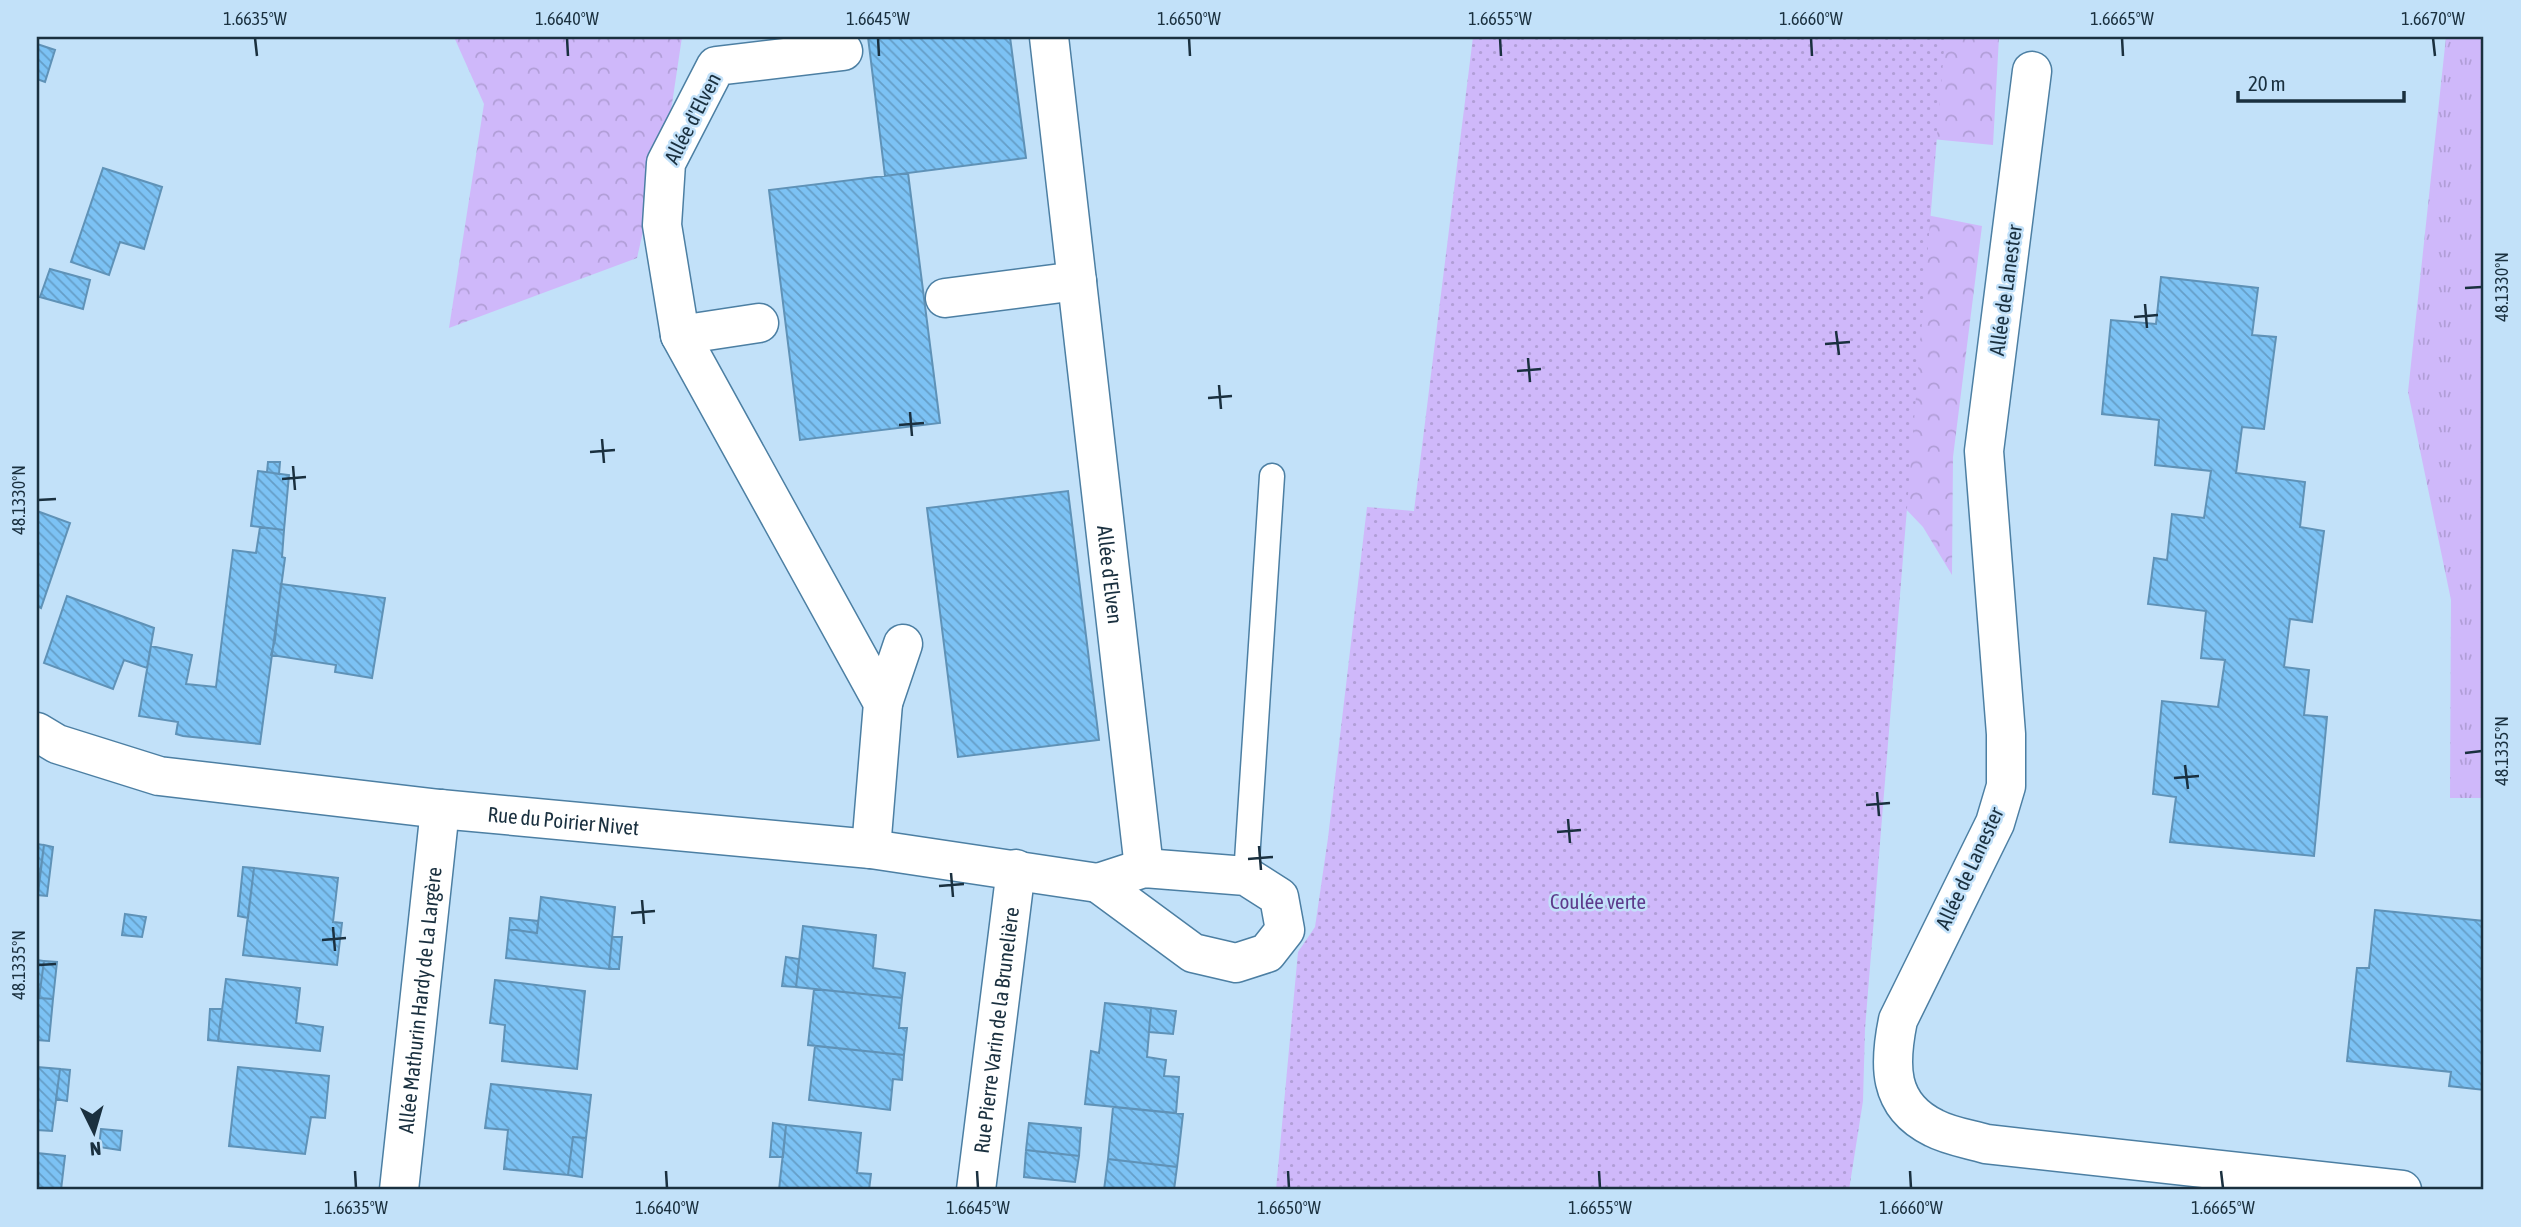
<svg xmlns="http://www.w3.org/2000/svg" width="2521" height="1227" viewBox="0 0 2521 1227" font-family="'Asap Condensed',sans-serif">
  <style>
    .grass { fill: url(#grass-tufts) }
    .forest { fill: url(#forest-crowns) }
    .park { fill: url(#park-dots) }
    .building { fill: url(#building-back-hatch); stroke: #5f92b7; stroke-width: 2 }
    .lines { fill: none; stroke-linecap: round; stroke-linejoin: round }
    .lane-casing { stroke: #4c7fa3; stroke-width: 27 }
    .street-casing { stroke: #4c7fa3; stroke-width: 41 }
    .lane { stroke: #fff; stroke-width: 24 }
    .street { stroke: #fff; stroke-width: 38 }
    .ticks { fill: none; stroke: #1a303f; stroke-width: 2.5 }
    .labels { text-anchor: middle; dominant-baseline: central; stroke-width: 5; stroke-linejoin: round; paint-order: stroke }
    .street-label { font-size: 21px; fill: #1a303f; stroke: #c2e1f9 }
    .park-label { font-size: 21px; fill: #5d3b8c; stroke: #c2e1f9 }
    .neatline { fill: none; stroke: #1a303f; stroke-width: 2.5 }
    .ticks-label { font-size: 18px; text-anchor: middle; fill: #1a303f }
  </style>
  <defs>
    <pattern id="grass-tufts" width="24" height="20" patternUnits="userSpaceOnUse" patternTransform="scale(1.75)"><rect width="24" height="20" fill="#cfb8fa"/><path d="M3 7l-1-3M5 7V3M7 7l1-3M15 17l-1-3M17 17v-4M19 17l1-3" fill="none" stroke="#b19ed7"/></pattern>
    <pattern id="forest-crowns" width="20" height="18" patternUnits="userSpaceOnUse" patternTransform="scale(1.75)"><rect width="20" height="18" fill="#cfb8fa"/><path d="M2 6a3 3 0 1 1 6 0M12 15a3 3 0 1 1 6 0" fill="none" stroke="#b19ed7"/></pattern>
    <pattern id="park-dots" width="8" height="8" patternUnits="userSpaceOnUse" patternTransform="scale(1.75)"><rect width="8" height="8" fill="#cfb8fa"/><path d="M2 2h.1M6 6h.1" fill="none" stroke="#b19ed7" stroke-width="1.8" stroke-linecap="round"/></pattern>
    <pattern id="building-back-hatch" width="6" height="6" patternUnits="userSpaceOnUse" patternTransform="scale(1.75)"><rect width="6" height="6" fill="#7cc2f4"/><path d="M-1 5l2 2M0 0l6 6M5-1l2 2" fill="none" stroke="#659ec7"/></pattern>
  </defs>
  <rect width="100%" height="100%" fill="#c2e1f9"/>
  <path class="grass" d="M2446,37H2484V798H2450L2451,600L2408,392Z"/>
  <path class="forest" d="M454,37H682L672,104L637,258L449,328L484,104Z
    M1899,37H1999L1993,145L1891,135Z
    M1861,202L1982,226L1953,457L1952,575L1923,527L1838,438Z"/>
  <path class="park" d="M1473,37H1945L1865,1029L1863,1101L1849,1190H1276L1298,952L1315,927L1328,838L1367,507L1414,511Z"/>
  <path class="building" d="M868,37H1010L1026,158L885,176Z
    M37,44L55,50L45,82L37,79Z
    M103,168L162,187L144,249L120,242L109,275L71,262Z
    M908,173L940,423L800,440L769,190Z
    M50,269L90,280L83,309L40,297Z
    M2161,277L2258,288L2252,335L2276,337L2264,429L2242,427L2236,473L2305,482L2300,527L2324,531L2312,622L2290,619L2284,667L2309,670L2304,715L2327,717L2314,856L2170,842L2176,797L2153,794L2162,701L2218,707L2225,660L2201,658L2206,611L2148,604L2154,558L2167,560L2172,514L2204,518L2211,471L2155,465L2159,420L2102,414L2111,320L2156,324Z
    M268,462H280L279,474L267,472Z
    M258,471L289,475L284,530L251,526Z
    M1068,491L1099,740L958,757L927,508Z
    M37,511L70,523L41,608L37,606Z
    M260,527L284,530L282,557L285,558L260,744L183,736L176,734L178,722L139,716L151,646L192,655L186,684L216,687L233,550L256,553Z
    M281,584L385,598L372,678L335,672L336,665L271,655L275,640Z
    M67,596L154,628L147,668L124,660L113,689L44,663Z
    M37,844L44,845L37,902Z
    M44,845L53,847L47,896L37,895Z
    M243,867L254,868L248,918L238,916Z
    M254,868L338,878L333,922L342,923L337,965L243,955Z
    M541,897L615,907L609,969L506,958L509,929L537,933Z
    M2375,910L2484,921V1090L2449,1086L2451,1072L2347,1061L2357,968H2369Z
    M125,914L146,917L142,937L122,935Z
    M510,918L538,921L537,933L509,929Z
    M803,926L876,935L873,968L905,973L902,998L796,987Z
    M612,937H622L619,969H609Z
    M786,957L799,959L796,987L782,986Z
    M37,960L44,961L39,998L53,999L49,1041L37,1040Z
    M44,961L57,962L53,999L39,998Z
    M226,979L300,988L296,1023L323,1027L320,1051L218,1041Z
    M495,980L585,991L577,1069L502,1061L505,1025L490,1023Z
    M814,989L902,998L899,1028H907L904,1055L808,1045Z
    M1105,1003L1151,1008L1147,1057L1166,1060L1164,1076L1179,1077L1176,1113L1085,1104L1091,1051L1099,1053Z
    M1151,1008L1176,1011L1173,1034L1149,1032Z
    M210,1009H222L218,1041L208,1040Z
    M815,1046L904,1055L902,1080L893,1079L890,1110L809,1100Z
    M37,1067L60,1069L52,1131L37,1130Z
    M238,1067L329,1076L325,1118L311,1117L305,1154L229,1146Z
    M60,1069L70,1070L67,1101L56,1099Z
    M491,1084L591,1095L586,1138L573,1137L568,1175L504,1169L508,1130L485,1128Z
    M1113,1107L1183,1114L1177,1167L1108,1159Z
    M773,1123L786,1125L783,1157H770Z
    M1029,1123L1081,1128L1079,1156L1026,1150Z
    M786,1125L861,1133L857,1173L871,1174L869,1190H779Z
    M101,1129L122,1131L120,1150L99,1147Z
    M573,1137L586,1138L582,1177L568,1175Z
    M1026,1150L1079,1156L1075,1182L1024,1177Z
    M37,1153L65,1156L61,1190H37Z
    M1108,1159L1177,1167L1174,1190H1104Z"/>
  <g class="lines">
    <defs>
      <path id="lane" d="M1246,876L1272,476"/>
      <g id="street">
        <path id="s1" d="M1049,37L1144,868"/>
        <path d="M843,51L716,66L666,163L662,225L680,335L883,703L871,849"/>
        <path d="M2032,71L1984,451L2006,734V786L1995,823L1898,1020C1889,1064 1887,1105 1934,1128C1949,1136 1969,1139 1986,1144L2402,1190"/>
        <path d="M945,298L1077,281"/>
        <path d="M680,335L759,323"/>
        <path d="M883,703L903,644"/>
        <path id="s2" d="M37,732L57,744L159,776L440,809L871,849L1098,883"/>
        <path d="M1144,868L1246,876L1279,897L1285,930L1267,953L1236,963L1193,953L1098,883Z"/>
        <path id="s3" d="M399,1190L440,809"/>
        <path id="s4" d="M976,1190L1016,869"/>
      </g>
    </defs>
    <use href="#lane" class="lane-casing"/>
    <use href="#street" class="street-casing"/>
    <use href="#lane" class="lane"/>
    <use href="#street" class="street"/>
  </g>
  <path class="ticks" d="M255,38L257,56M567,38L568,56M878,38L879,56M1189,38L1190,56M1500,38L1501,56M1811,38L1812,56M2122,38L2123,56M2433,38L2435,56M2465,288L2482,287M2145,304L2147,328M2134,317L2158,315M1836,331L1839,355M1825,344L1850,342M1528,358L1530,382M1517,371L1541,369M1219,385L1221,409M1208,398L1232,396M910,412L912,436M899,425L924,423M602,439L604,463M590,452L615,450M293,466L295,490M282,479L306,477M38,500L56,499M2465,753L2482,751M2185,765L2188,789M2174,778L2199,776M1877,792L1879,816M1866,805L1890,803M1568,819L1570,843M1557,832L1581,830M1259,846L1261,870M1248,859L1273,857M951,873L953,897M939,886L964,884M642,900L644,924M631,913L655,911M333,927L335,951M322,940L346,938M38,965L56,964M355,1171L356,1188M666,1171L667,1188M977,1171L978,1188M1288,1171L1289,1188M1599,1171L1600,1188M1910,1171L1911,1188M2221,1171L2223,1188"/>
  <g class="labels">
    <g class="street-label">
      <text transform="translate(692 118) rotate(-63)">Allée d'Elven</text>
      <text transform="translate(2005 290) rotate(-82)">Allée de Lanester</text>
      <text stroke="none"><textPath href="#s1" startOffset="541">Allée d'Elven</textPath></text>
      <text stroke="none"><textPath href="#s2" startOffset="537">Rue du Poirier Nivet</textPath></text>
      <text transform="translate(1969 868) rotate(-65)">Allée de Lanester</text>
      <text stroke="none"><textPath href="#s3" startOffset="191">Allée Mathurin Hardy de La Largère</textPath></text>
      <text stroke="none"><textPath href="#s4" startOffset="161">Rue Pierre Varin de la Brunelière</textPath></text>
    </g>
    <g class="park-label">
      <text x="1598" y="901">Coulée verte</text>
    </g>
  </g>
  <rect width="2521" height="1227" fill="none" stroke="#c2e1f9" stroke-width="77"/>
  <g transform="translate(94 1132) rotate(175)" stroke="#c2e1f9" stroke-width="5" paint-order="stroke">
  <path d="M0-5L12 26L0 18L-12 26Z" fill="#1a303f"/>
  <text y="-10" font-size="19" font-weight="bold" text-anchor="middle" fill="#1a303f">N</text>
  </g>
  <path d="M2238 91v10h166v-10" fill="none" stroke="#1a303f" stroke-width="3.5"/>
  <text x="2248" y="91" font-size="21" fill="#1a303f" stroke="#c2e1f9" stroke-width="5" paint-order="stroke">20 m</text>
  <rect x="38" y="38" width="2444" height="1150" class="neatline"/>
  <g class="ticks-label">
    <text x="255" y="25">1.6635°W</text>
    <text x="567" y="25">1.6640°W</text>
    <text x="878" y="25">1.6645°W</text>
    <text x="1189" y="25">1.6650°W</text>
    <text x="1500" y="25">1.6655°W</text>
    <text x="1811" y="25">1.6660°W</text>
    <text x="2122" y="25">1.6665°W</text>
    <text x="2433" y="25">1.6670°W</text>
    <text transform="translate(2502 287) rotate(-90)" y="6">48.1330°N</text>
    <text transform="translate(19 500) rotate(-90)" y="6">48.1330°N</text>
    <text transform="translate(2502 751) rotate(-90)" y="6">48.1335°N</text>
    <text transform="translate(19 965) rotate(-90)" y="6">48.1335°N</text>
    <text x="356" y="1214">1.6635°W</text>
    <text x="667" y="1214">1.6640°W</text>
    <text x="978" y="1214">1.6645°W</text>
    <text x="1289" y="1214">1.6650°W</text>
    <text x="1600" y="1214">1.6655°W</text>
    <text x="1911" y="1214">1.6660°W</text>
    <text x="2223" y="1214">1.6665°W</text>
  </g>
</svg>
